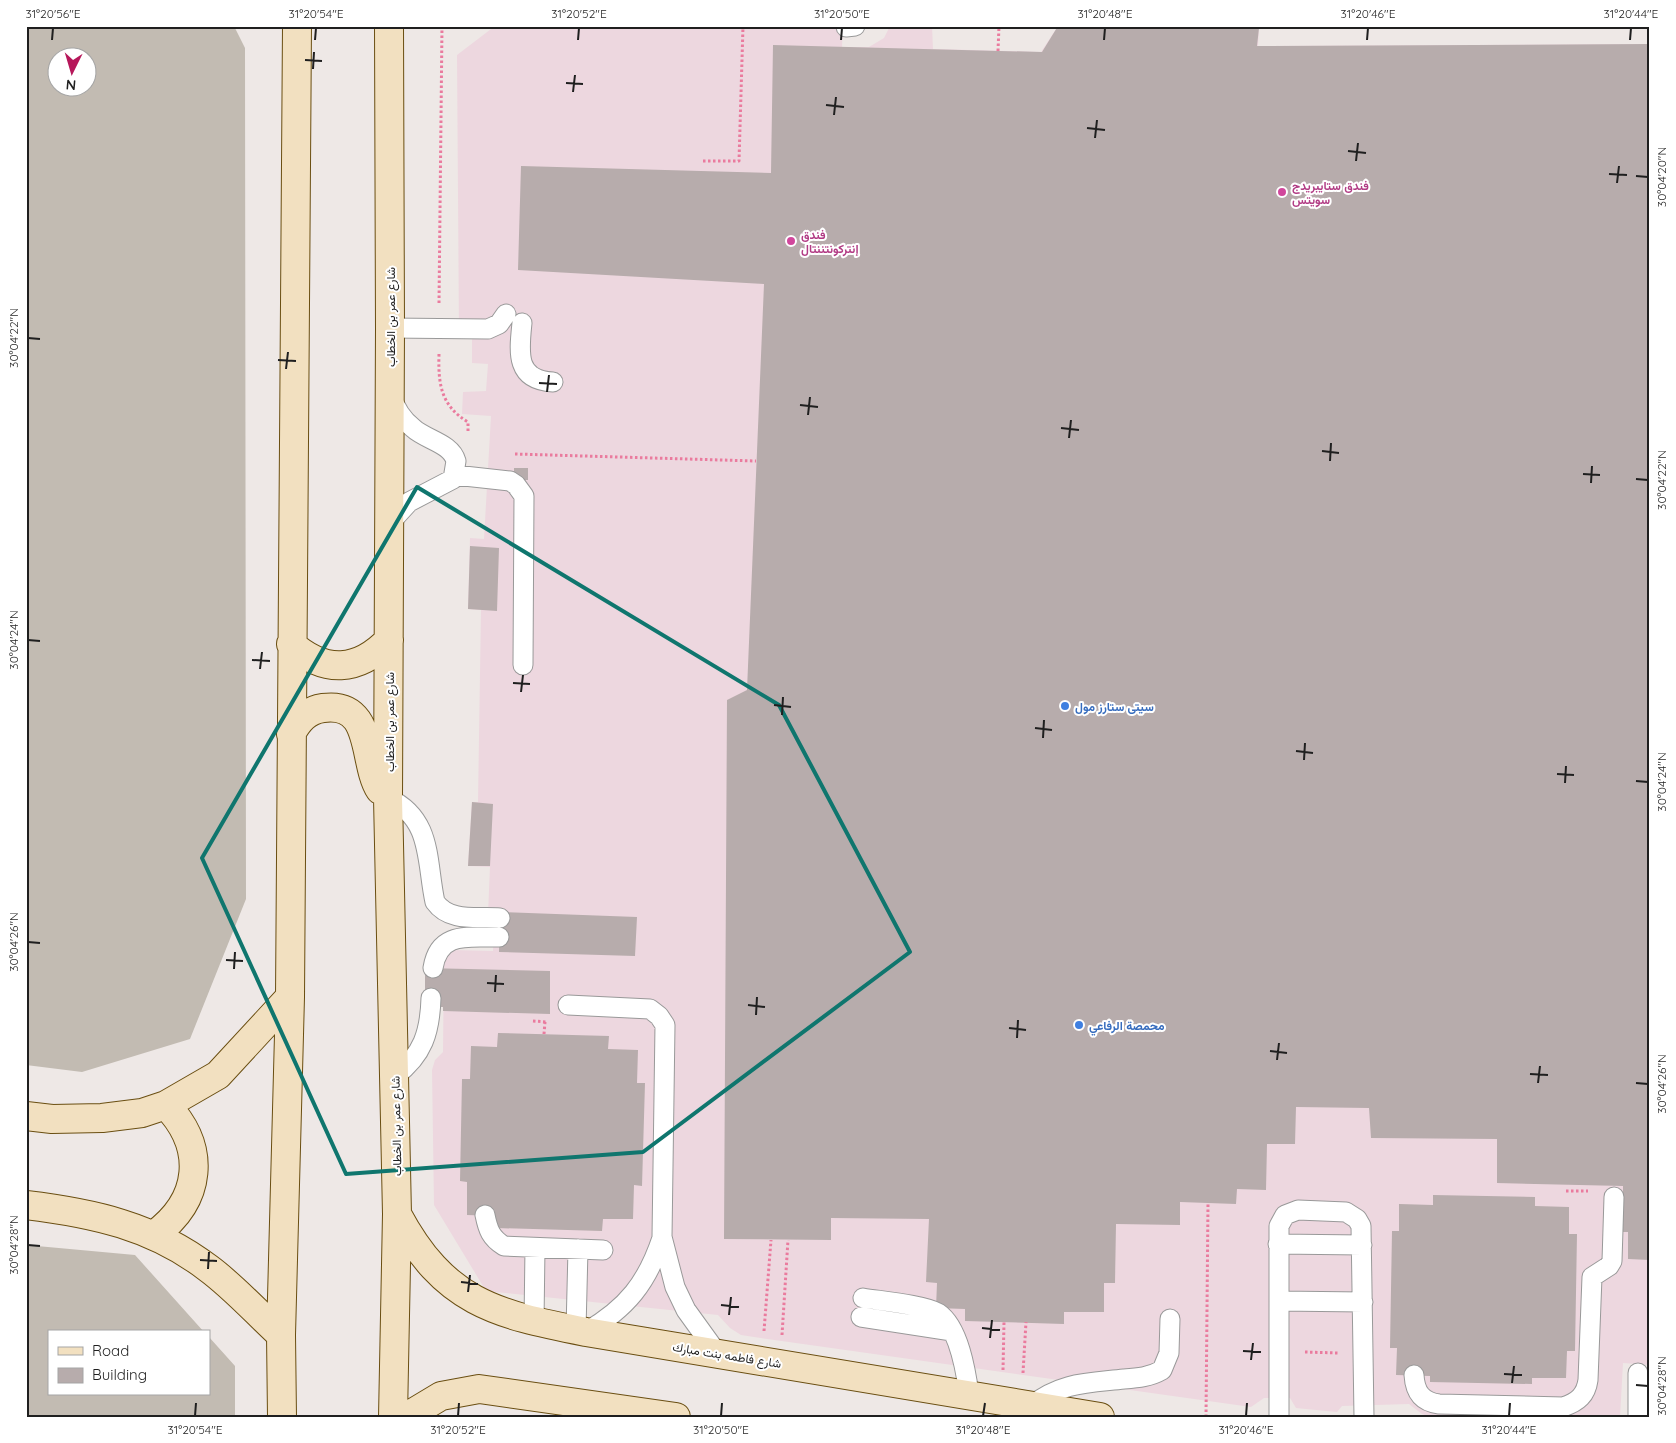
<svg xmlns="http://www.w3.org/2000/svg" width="1676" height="1443" viewBox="0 0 1676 1443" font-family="Quicksand,Vazirmatn,sans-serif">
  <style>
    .commercial { fill: #edd7df }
    .construction { fill: #c2bbb2; fill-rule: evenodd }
    .building { fill: #b7acac }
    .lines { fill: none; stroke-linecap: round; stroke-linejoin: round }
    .lane-casing { stroke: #999; stroke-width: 21 }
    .secondary-casing { stroke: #6a4e11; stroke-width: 30 }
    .path { stroke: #ea7b9e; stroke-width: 3; stroke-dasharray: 2.5 2.5; stroke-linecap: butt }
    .lane { stroke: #fff; stroke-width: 19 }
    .secondary { stroke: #f2e0c0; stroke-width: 28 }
    .marked { fill: none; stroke: #0f766e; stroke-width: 4; stroke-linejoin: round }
    .ticks { fill: none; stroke: #1f1f1f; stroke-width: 2 }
    .hotel-dot { fill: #d1479c; stroke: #fff; stroke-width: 2 }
    .shop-dot { fill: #3f7fe0; stroke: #fff; stroke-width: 2 }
    .labels { text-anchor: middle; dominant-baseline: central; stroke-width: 4; stroke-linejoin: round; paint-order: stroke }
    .hotel-label { font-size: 12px; font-weight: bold; fill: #b23c85; stroke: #fff; text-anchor: start }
    .street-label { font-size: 12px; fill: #1f1f1f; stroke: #fff }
    .shop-label { font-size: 12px; font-weight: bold; fill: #366cbe; stroke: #fff; text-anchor: start }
    .neatline { fill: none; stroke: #1f1f1f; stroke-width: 2 }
    .ticks-label { font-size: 12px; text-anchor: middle; fill: #1f1f1f }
  </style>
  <rect width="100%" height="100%" fill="#eee8e6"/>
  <path class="commercial" d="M495,26H843L842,47H869L884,38L890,26H932L933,49L1041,52L1058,26L1259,28L1258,46L1650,44V1365L1623,1363L1620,1417H1430L1422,1414L1409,1404L1342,1406L1337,1412L1296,1408L1290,1398H1264L1251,1407L754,1337L741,1335L730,1328L718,1315L486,1291L434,1205L432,1070L435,1060L443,1052L444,958L452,950L493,951L495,915L488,914L490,867L468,866L472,802H478L481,610L468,609L470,538L484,539L491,416L462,414L463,392L486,391L488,364L472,363V336L459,334L457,55Z"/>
  <path class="construction" d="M26,26H234L245,48L246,899L190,1039L82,1072L26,1065ZM58,58H88V88H58Z
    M26,1245L135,1255L204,1332H49V1394H209V1337L235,1366V1417H26Z"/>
  <path class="building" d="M1058,26L1259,28L1257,46L1650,44V1260L1628,1259V1232H1623V1186L1497,1183V1139L1371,1138L1369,1108L1296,1107L1295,1144H1267L1266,1190L1237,1189L1236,1204L1180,1202V1225L1116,1224L1115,1283H1104V1312H1064V1324L965,1321V1309L936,1308L937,1283L926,1282L929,1219L831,1218V1240L724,1239L727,700L747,690L764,284L518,270L521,166L771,173L773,45L1042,52Z
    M514,468H528V480H514Z
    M470,546L499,548L497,611L468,609Z
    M472,802L493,804L490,866H468Z
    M500,912L637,917L635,956L499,952Z
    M425,968L550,971V1014L443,1011V1007H435L425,997Z
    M498,1033L609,1036L608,1049L638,1050L637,1083H645L642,1186L634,1185L633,1219H603L602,1231L496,1228V1216L467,1215V1182L460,1181L462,1079H470L471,1046L497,1047Z
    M1433,1195L1535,1197V1206L1569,1207V1234H1577L1575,1351H1567L1566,1378H1532V1384L1430,1382V1376L1396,1375L1397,1348H1390L1392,1231H1399V1204L1433,1205Z"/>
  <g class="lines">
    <defs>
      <path id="lane" d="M846,27L855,26
        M522,323C519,352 515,380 553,382
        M390,328L488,329L499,324L506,314
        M455,475L510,481L516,485L524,496L523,665
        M388,525L409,502L453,479L456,461C451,443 426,440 413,428C403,420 395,408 391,395
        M388,798C433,819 426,861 435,902C450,923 478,916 500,918
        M433,968C439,930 470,938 499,937
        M568,1005L650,1009L659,1016L665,1025L662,1237L675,1287L686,1310L717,1353
        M395,1076C423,1055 430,1032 431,998
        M485,1215C488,1230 491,1238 504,1246L603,1250
        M1278,1244L1362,1245
        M863,1298C881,1301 924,1305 938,1313C959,1327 966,1372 969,1394
        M1279,1301L1363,1302
        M861,1317L952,1331
        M534,1322L535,1248
        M576,1330L578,1249
        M586,1332C627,1308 647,1283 662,1238
        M1414,1375C1415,1392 1422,1402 1439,1404L1563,1407C1578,1402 1586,1395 1588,1380L1592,1277L1609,1266L1612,1261L1614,1197
        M1031,1406C1061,1382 1088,1383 1124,1379C1138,1378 1150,1377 1162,1370L1169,1353L1170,1319
        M1279,1417V1226L1285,1215L1298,1210L1346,1212L1357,1219L1361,1226L1364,1417
        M1638,1417V1373"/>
      <path id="secondary" d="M389,26L390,328L388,798L397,1214L393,1417
        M291,644C325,674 358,672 389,640
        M291,734C298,721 307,710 323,708C375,701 362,762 380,790
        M26,1116L52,1119L102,1118L142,1113L166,1105L218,1075L290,997
        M26,1205C93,1213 153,1226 208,1268C234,1287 257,1313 281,1335
        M397,1214C444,1302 494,1314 586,1332L1100,1417
        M154,1235C202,1200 207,1148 166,1105
        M282,1417L281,1335L290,997L297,26
        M406,1417L441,1396L479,1389L676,1417"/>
    </defs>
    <use href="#lane" class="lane-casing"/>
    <use href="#secondary" class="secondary-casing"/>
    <path class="path" d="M998,51L999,26
      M703,161H739L743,26
      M439,303L442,26
      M439,354C438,384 441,406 468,422V431
      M515,454L756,461
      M533,1021L547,1022
      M544,1034L545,1022
      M1566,1191H1588
      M764,1331L771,1240
      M782,1335L788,1240
      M1305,1352L1338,1353
      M1003,1370L1004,1322
      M1023,1373L1026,1322
      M1206,1417L1208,1203"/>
    <use href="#lane" class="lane"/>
    <use href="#secondary" class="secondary"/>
  </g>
  <path class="marked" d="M417,487L779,705L910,952L643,1152L346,1174L202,858Z"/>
  <path class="ticks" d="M52,40L53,28M315,40L316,28M578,40L579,28M841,40L842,28M1104,40L1105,28M1367,40L1368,28M1630,40L1631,28M305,60L322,61M313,69L314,52M566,83L583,84M573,92L575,75M826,105L844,107M834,115L836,97M1087,128L1105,130M1095,138L1097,120M1348,151L1366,153M1356,161L1358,143M1609,174L1627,175M1636,176L1648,177M1617,183L1619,166M28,338L40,339M278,360L296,361M286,369L288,352M539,383L557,384M547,392L549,375M800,405L818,407M808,415L810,397M1061,428L1079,430M1069,438L1071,420M1322,451L1339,453M1330,461L1331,443M1583,474L1600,475M1636,479L1648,480M1591,483L1592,466M28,640L40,641M252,660L270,661M260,669L262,652M513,683L530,684M521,692L523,675M774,705L791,707M782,715L783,697M1035,728L1052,730M1043,738L1044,720M1296,751L1313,753M1304,760L1305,743M1557,774L1574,775M1636,781L1648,782M1565,783L1566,766M28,942L40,943M226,960L243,961M234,969L235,952M487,983L504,984M495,992L496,975M748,1005L765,1007M756,1015L757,997M1009,1028L1026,1030M1017,1038L1018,1020M1270,1051L1287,1053M1277,1060L1279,1043M1530,1074L1548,1075M1538,1083L1540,1066M1636,1083L1648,1084M28,1245L40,1246M200,1260L217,1261M208,1269L209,1252M461,1282L478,1284M468,1292L470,1275M721,1305L739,1307M729,1315L731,1297M982,1328L1000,1330M990,1338L992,1320M1243,1351L1261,1352M1251,1360L1253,1343M1504,1374L1522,1375M1512,1383L1514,1366M1636,1385L1648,1386M195,1416L196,1403M458,1416L459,1403M721,1416L722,1403M983,1416L985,1403M1246,1416L1247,1403M1509,1416L1510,1403"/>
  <g class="hotel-dot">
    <circle cx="1282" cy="192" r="5"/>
    <circle cx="791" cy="241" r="5"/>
  </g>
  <g class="shop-dot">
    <circle cx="1065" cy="706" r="5"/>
    <circle cx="1079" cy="1025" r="5"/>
  </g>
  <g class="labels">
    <g class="hotel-label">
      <text x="1292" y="185">فندق ستايبريدج<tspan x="1292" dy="14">سويتس</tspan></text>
      <text x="801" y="234">فندق<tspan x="801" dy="14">إنتركونتننتال</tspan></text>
    </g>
    <g class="street-label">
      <text transform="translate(390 317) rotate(-90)">شارع عمر بن الخطاب</text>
      <text transform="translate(389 722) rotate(-90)">شارع عمر بن الخطاب</text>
      <text transform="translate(396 1126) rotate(-91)">شارع عمر بن الخطاب</text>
      <text transform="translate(727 1355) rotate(9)">شارع فاطمه بنت مبارك</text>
    </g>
    <g class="shop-label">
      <text x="1075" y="706">سيتى ستارز مول</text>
      <text x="1089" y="1025">محمصة الرفاعي</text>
    </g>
  </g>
  <rect width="1676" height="1443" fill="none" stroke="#ffffff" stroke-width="55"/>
  <rect x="48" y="1330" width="162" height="65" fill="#ffffff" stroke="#a5a5a5"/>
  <rect x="58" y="1347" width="25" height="8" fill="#f2e0c0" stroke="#a5a5a5"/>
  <text x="92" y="1356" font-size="15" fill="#1f1f1f">Road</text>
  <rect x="58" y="1368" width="25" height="15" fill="#b7acac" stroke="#a5a5a5"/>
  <text x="92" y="1380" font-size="15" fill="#1f1f1f">Building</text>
  <g transform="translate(72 72) rotate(185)"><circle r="24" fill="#ffffff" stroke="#a5a5a5"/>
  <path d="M0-4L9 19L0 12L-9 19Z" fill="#b6175a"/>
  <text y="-8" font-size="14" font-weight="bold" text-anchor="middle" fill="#1f1f1f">N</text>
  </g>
  <rect x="28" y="28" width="1620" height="1388" class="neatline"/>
  <g class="ticks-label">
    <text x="53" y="18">31°20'56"E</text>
    <text x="316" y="18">31°20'54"E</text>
    <text x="579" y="18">31°20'52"E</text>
    <text x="842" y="18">31°20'50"E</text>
    <text x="1105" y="18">31°20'48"E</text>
    <text x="1368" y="18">31°20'46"E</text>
    <text x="1631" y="18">31°20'44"E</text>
    <text transform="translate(1662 177) rotate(-90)" y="4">30°04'20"N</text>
    <text transform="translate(14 338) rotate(-90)" y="4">30°04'22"N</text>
    <text transform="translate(1662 480) rotate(-90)" y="4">30°04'22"N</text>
    <text transform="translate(14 640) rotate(-90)" y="4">30°04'24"N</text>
    <text transform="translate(1662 782) rotate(-90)" y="4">30°04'24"N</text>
    <text transform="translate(14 942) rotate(-90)" y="4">30°04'26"N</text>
    <text transform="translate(1662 1084) rotate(-90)" y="4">30°04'26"N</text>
    <text transform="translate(14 1245) rotate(-90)" y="4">30°04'28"N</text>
    <text transform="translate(1662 1386) rotate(-90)" y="4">30°04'28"N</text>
    <text x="195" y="1434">31°20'54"E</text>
    <text x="458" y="1434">31°20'52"E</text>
    <text x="721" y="1434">31°20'50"E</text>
    <text x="983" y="1434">31°20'48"E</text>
    <text x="1246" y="1434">31°20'46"E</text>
    <text x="1509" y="1434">31°20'44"E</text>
  </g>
</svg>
